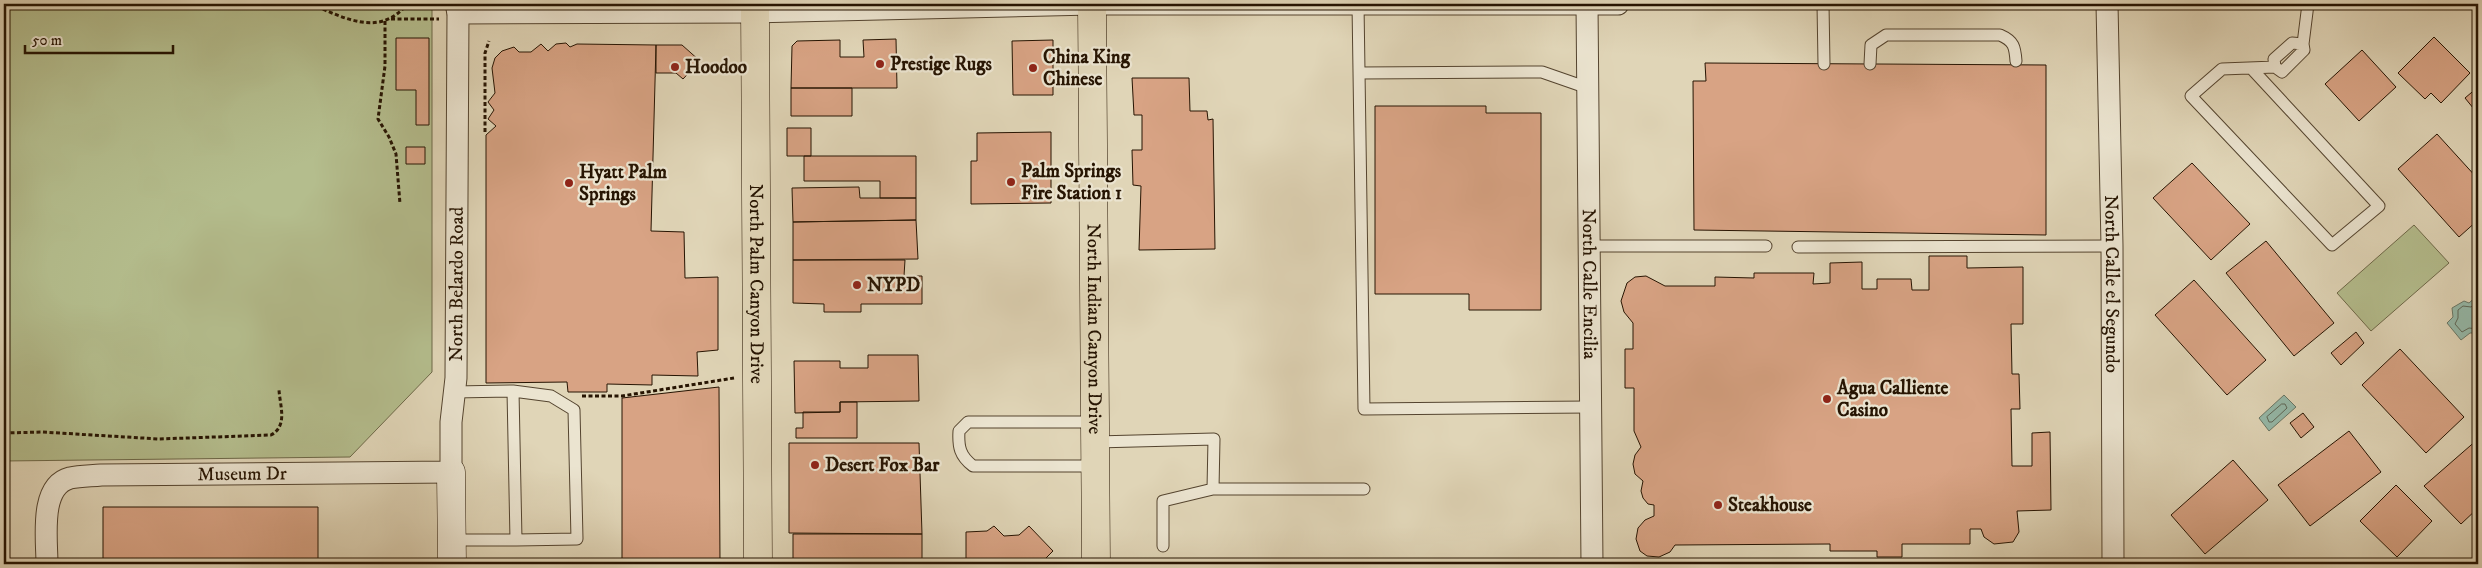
<svg xmlns="http://www.w3.org/2000/svg" width="2482" height="568" viewBox="0 0 2482 568" font-family="'IM FELL DW Pica',serif">
  <style>
    .green { fill: #b4bd8d; stroke: #6d6848 }
    .water { fill: #95b9a9; stroke: #697766 }
    .lines { fill: none; stroke-linecap: round; stroke-linejoin: round }
    .shore { stroke: #5e6656; stroke-width: 1 }
    .building { fill: #d8a384; stroke: #261402 }
    .lane-casing { stroke: #54442f; stroke-width: 13 }
    .street-casing { stroke: #54442f; stroke-width: 23 }
    .secondary-casing { stroke: #261402; stroke-width: 29 }
    .primary-casing { stroke: #261402; stroke-width: 29 }
    .path { stroke: #261402; stroke-width: 3; stroke-dasharray: 4 2.5; stroke-linecap: butt }
    .lane { stroke: #ebe4d0; stroke-width: 11 }
    .street { stroke: #ebe4d0; stroke-width: 21 }
    .secondary { stroke: #ebe4d0; stroke-width: 28 }
    .primary { stroke: #e0d5b7; stroke-width: 28 }
    .poi-dot { fill: #8f2418; stroke: #ebe4d0; stroke-width: 2 }
    .labels { text-anchor: middle; dominant-baseline: central; stroke-width: 4.5; stroke-linejoin: round; paint-order: stroke }
    .poi-label { font-size: 19px; font-weight: bold; fill: #261402; stroke: #ebe4d0; text-anchor: start }
    .street-label { font-size: 19px; fill: #261402; stroke: #ebe4d0 }
  </style>
  <rect width="100%" height="100%" fill="#e0d5b7"/>
  <filter id="stains"><feTurbulence type="fractalNoise" baseFrequency=".004" numOctaves="4"/><feColorMatrix values="0 0 0 0 .2 0 0 0 0 .09 0 0 0 0 .02 0 0 0 .5 -.17"/></filter>
  <radialGradient id="worn" r=".72"><stop offset=".6" stop-color="#630" stop-opacity="0"/><stop offset="1" stop-color="#630" stop-opacity=".3"/></radialGradient>
  <path class="green" d="M4,4H432V372L350,457L4,461Z
    M2414,225L2449,263L2371,331L2337,293Z"/>
  <path class="water" d="M2478,295V333H2470L2461,340L2447,323L2453,317L2452,308L2464,301L2469,303Z
    M2284,395L2296,407L2269,431L2259,418Z"/>
  <g class="lines">
    <path class="shore" d="M2478,302L2471,307L2463,306L2458,310V318L2455,324L2462,332L2469,328L2478,329
      M2282,404H2285L2287,408L2272,422H2269L2267,417Z"/>
  </g>
  <path class="building" d="M2434,37L2470,73L2441,103L2431,93L2425,99L2398,73Z
    M396,38H429V125H416V90H396Z
    M896,39L897,88H791L792,46L797,41L840,40V57H864L863,40Z
    M1053,40V95H1013L1012,41Z
    M566,43L570,47L577,44L656,45L651,231L684,232L685,278L718,277V350L697,352L698,376L652,375V385L607,384V392H568L567,382L486,383V135L496,126L488,119L494,110L488,102L495,93L492,68L495,58L502,51L514,47L519,52H531L541,44L548,51L556,44Z
    M656,45H682L700,61L683,79L676,73H656Z
    M2362,50L2396,87L2359,121L2325,84Z
    M1705,63L2046,65V235L1694,230L1693,81H1706Z
    M1132,78H1189L1190,111H1207L1208,120L1213,119L1215,249L1139,250L1141,186L1133,185L1132,150H1142V115H1134Z
    M2478,87V114L2465,98Z
    M791,88H852V116H791Z
    M1375,106H1486V113H1541V310H1469V294H1375Z
    M787,128H811V156H787Z
    M1051,132V203L971,204V161H977V133Z
    M2437,134L2478,179V220L2459,237L2398,169Z
    M406,147H425V164H406Z
    M804,156H916V198H880V181H804Z
    M2192,163L2250,224L2211,260L2153,198Z
    M859,187L860,198H916V220L793,222L792,188Z
    M916,220L918,259L793,260V222Z
    M2266,241L2334,323L2294,356L2226,273Z
    M1929,256H1967V268L2023,267V324H2011L2012,374H2019L2020,409H2011L2012,466H2032V433L2050,432L2051,510L2017,511L2019,532L2013,542L1994,544L1984,537L1981,529H1970V544H1902V557H1877V551H1830V544L1675,545L1670,552L1659,557L1647,556L1640,551L1636,539L1638,528L1645,520L1654,516V505L1648,504L1643,498L1641,491L1643,481L1635,474L1633,464L1635,455L1641,447L1634,431V388H1625V349H1633V323L1624,312L1621,301L1627,283L1635,277L1646,276L1665,286H1715V277L1754,278V273H1814L1813,284L1830,283V263L1862,262V289H1877V279H1911L1912,290H1929Z
    M793,260H905L904,276H922V304H861V312H824V304L793,303Z
    M2194,280L2266,360L2227,395L2155,315Z
    M2356,332L2364,343L2341,365L2331,353Z
    M2400,349L2464,417L2426,453L2362,385Z
    M868,355H918L919,401L840,402V412L795,413L794,361H840V368H868Z
    M719,387L720,564H622V398Z
    M840,402H857V438H796V428H803V412H840Z
    M2303,413L2314,427L2301,438L2290,423Z
    M2349,431L2381,472L2310,526L2278,485Z
    M2478,439V508L2461,524L2424,486Z
    M789,443H919L922,534L789,533Z
    M2233,460L2268,500L2205,554L2171,515Z
    M2396,485L2432,521L2397,557L2360,521Z
    M103,507H318V564H103Z
    M994,526L1004,536L1019,535L1029,526L1053,551L1040,564H966V532L987,531Z
    M793,534H922V564H793Z"/>
  <g class="lines">
    <defs>
      <path id="lane" d="M1358,4L1364,409L1591,407
        M1823,4L1824,64
        M2303,44L2292,43L2274,59L2275,67L2282,72L2304,50L2303,44L2308,4
        M1870,64L1871,45L1886,35H2000C2014,41 2015,47 2016,61
        M2251,68L2379,206L2332,245L2191,96L2222,69L2275,67
        M1359,73L1542,72L1588,88
        M1589,246H1766
        M1798,247L2112,246
        M513,391L551,396L574,410L577,539L516,540
        M1095,422H968L959,431C958,447 960,456 973,466H1095
        M1096,442L1214,439L1213,489H1364
        M452,540H516L513,391L454,392
        M1163,546V501L1213,489"/>
      <g id="street">
        <path id="s1" d="M1587,4L1592,564"/>
        <path id="s2" d="M2107,4L2112,246L2113,564"/>
        <path d="M458,13L755,12L1092,4H1618"/>
        <path id="s3" d="M47,564C47,539 39,486 70,478C80,476 91,476 101,475L451,472V422L456,378L458,13L456,4"/>
      </g>
      <path id="secondary" d="M451,472L452,564"/>
      <g id="primary">
        <path id="s4" d="M755,4L758,564"/>
        <path id="s5" d="M1092,4L1096,564"/>
      </g>
    </defs>
    <use href="#lane" class="lane-casing"/>
    <use href="#street" class="street-casing"/>
    <use href="#secondary" class="secondary-casing"/>
    <use href="#primary" class="primary-casing"/>
    <path class="path" d="M311,4C344,18 380,38 407,4
      M391,19H439
      M385,21V66L378,119L389,137L396,154L400,204
      M485,132V53L489,41
      M582,396H622L734,378
      M4,433L42,432L159,439L271,435C288,426 280,406 279,390"/>
    <use href="#lane" class="lane"/>
    <use href="#street" class="street"/>
    <use href="#secondary" class="secondary"/>
    <use href="#primary" class="primary"/>
  </g>
  <g class="poi-dot">
    <circle cx="880" cy="64" r="5"/>
    <circle cx="675" cy="67" r="5"/>
    <circle cx="1033" cy="68" r="5"/>
    <circle cx="1011" cy="182" r="5"/>
    <circle cx="569" cy="183" r="5"/>
    <circle cx="857" cy="285" r="5"/>
    <circle cx="1827" cy="399" r="5"/>
    <circle cx="815" cy="465" r="5"/>
    <circle cx="1718" cy="505" r="5"/>
  </g>
  <g class="labels">
    <g class="poi-label">
      <text x="1043" y="57">China King<tspan x="1043" dy="22">Chinese</tspan></text>
      <text x="890" y="64">Prestige Rugs</text>
      <text x="685" y="67">Hoodoo</text>
      <text x="1021" y="171">Palm Springs<tspan x="1021" dy="22">Fire Station 1</tspan></text>
      <text x="579" y="172">Hyatt Palm<tspan x="579" dy="22">Springs</tspan></text>
      <text x="867" y="285">NYPD</text>
      <text x="1837" y="388">Agua Calliente<tspan x="1837" dy="22">Casino</tspan></text>
      <text x="825" y="465">Desert Fox Bar</text>
      <text x="1728" y="505">Steakhouse</text>
    </g>
    <g class="street-label">
      <text stroke="none"><textPath href="#s3" startOffset="665">North Belardo Road</textPath></text>
      <text stroke="none"><textPath href="#s4" startOffset="280">North Palm Canyon Drive</textPath></text>
      <text stroke="none"><textPath href="#s1" startOffset="280">North Calle Encilia</textPath></text>
      <text stroke="none"><textPath href="#s2" startOffset="280">North Calle el Segundo</textPath></text>
      <text stroke="none"><textPath href="#s5" startOffset="325">North Indian Canyon Drive</textPath></text>
      <text stroke="none"><textPath href="#s3" startOffset="268">Museum Dr</textPath></text>
    </g>
  </g>
  <rect width="2482" height="568" fill="none" stroke="#e0d5b7" stroke-width="20"/>
  <rect x="5" y="5" width="2472" height="558" fill="none" stroke="#261402" stroke-width="2.5"/>
  <rect x="10" y="10" width="2462" height="548" fill="none" stroke="#261402"/>
  <path d="M25 45v8h148v-8" fill="none" stroke="#261402" stroke-width="2.5"/>
  <text x="32" y="45" font-size="15" fill="#261402" stroke="#ebe4d0" stroke-width="4" paint-order="stroke">50 m</text>
  <rect width="100%" height="100%" filter="url(#stains)"/>
  <rect width="100%" height="100%" fill="url(#worn)"/>
</svg>
